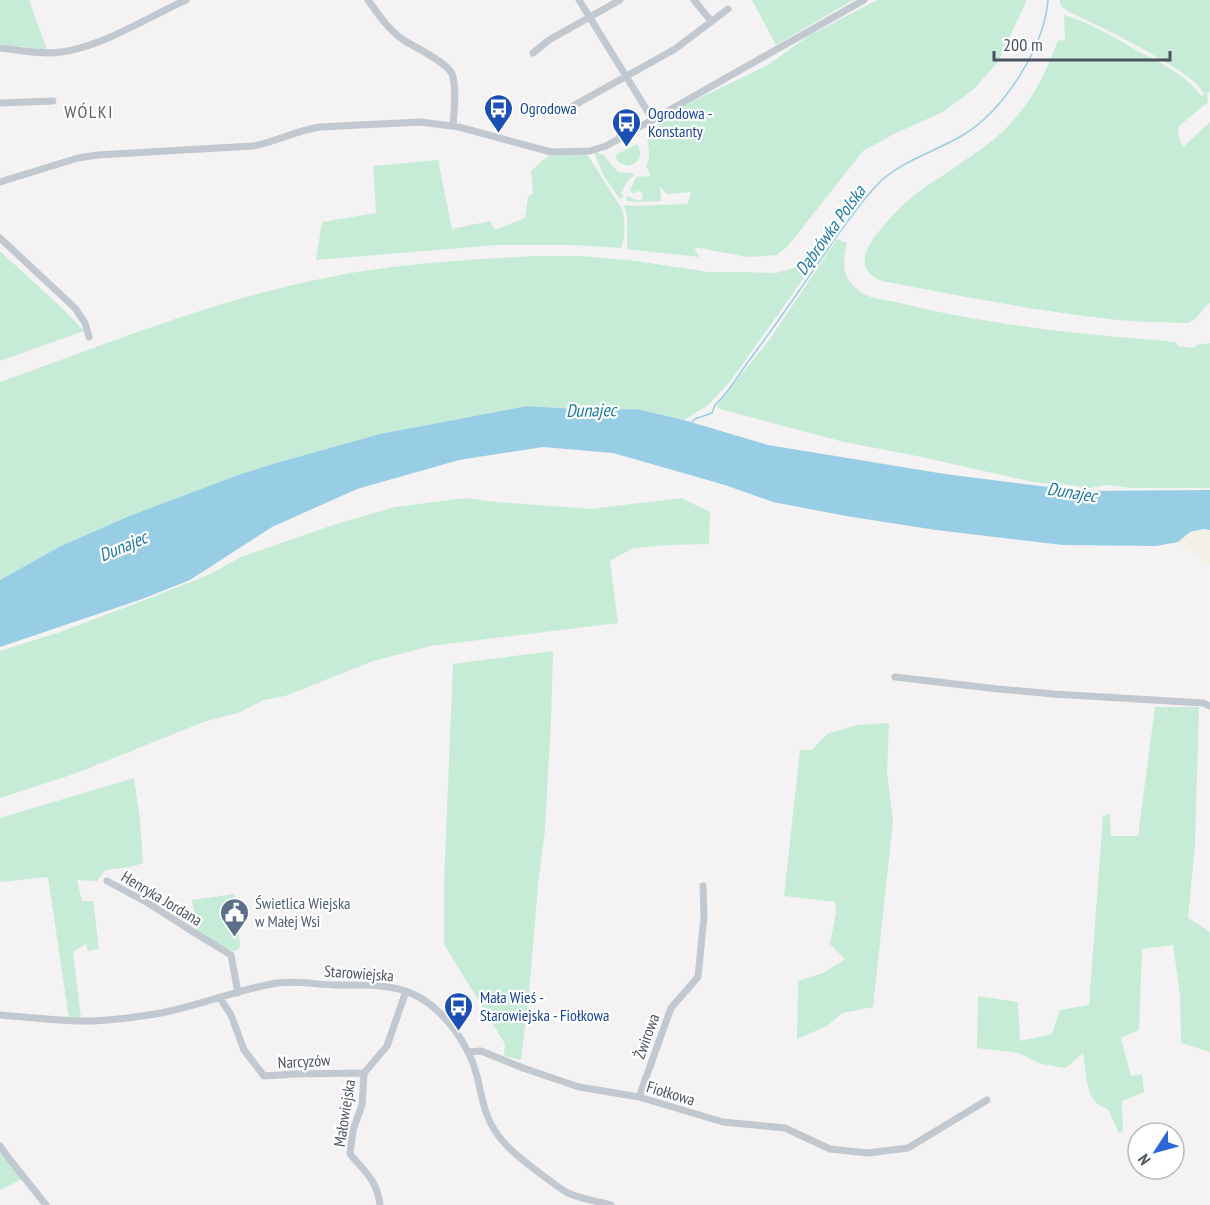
<svg xmlns="http://www.w3.org/2000/svg" width="1210" height="1205" viewBox="0 0 1210 1205" font-family="'PT Sans Narrow',sans-serif">
  <style>
    .green { fill: #c6ecd8 }
    .sand { fill: #f3f0e5 }
    .water { fill: #98cee5 }
    .lines { fill: none; stroke-linecap: round; stroke-linejoin: round }
    .stream { stroke: #98cee5; stroke-width: 1.5 }
    .street { stroke: #c1c8cf; stroke-width: 7 }
    .labels { text-anchor: middle; dominant-baseline: central; stroke-width: 4.5; stroke-linejoin: round; paint-order: stroke }
    .transit-label { font-size: 16px; fill: #164399; stroke: #fff; text-anchor: start }
    .street-label { font-size: 16px; fill: #4b545e; stroke: #fff }
    .service-label { font-size: 16px; fill: #4e5e75; stroke: #fff; text-anchor: start }
    .neighbourhood-label { font-size: 18px; letter-spacing: 1.5px; fill: #5f6266; stroke: #fff }
    .water-label { font-size: 18px; font-style: italic; fill: #1b7aa1; stroke: #fff }
  </style>
  <rect width="100%" height="100%" fill="#f4f2f2"/>
  <path class="green" d="M0,0H29L47,50L0,44Z
    M752,0H853L776,45Z
    M877,0H1027L998,62L974,89L943,112L896,133L863,151L788,246L777,255L748,257L694,247L699,257L627,249V217L624,205L633,206L685,204L687,206L691,192L669,194H666L660,186L661,201L639,202L627,201L626,197L628,196L636,200H641L643,197L642,192L637,191L634,194L630,190L636,177L651,176L646,166C654,151 642,138 651,128C654,124 660,122 664,119L663,118L689,103L768,65L808,36Z
    M1060,0H1210V92L1207,93L1208,102L1179,126L1178,135L1183,147L1210,122V303C1201,308 1199,319 1188,323C1158,322 1129,322 1100,318C1027,309 955,295 882,281C849,268 870,241 886,223C894,214 902,205 912,197C926,185 942,177 957,166C975,153 996,140 1011,123C1033,99 1047,71 1058,40L1065,41L1064,15C1089,22 1113,37 1136,50C1158,62 1186,74 1201,96L1204,94C1195,79 1180,71 1165,62C1134,43 1102,27 1069,12L1061,6Z
    M637,144C644,154 640,164 627,166L618,162L615,155Z
    M595,152L604,155L613,167L619,172L632,173L634,176L628,180L621,193L624,196L620,199L604,176L595,155Z
    M587,154L622,209C625,221 626,237 621,248L572,245H498L316,260L322,222L376,213L373,166L438,160L452,229L490,221L495,230L525,218L528,197L533,193L531,171L543,160L550,156Z
    M837,239L847,243C843,261 841,276 857,289C869,300 885,299 900,303C992,326 1082,334 1176,342L1178,346L1193,348L1197,345L1210,343V488H1130L1107,485L1083,489L1078,486L1033,482L917,456L844,442L720,409L717,406L744,371L770,339Z
    M0,251L63,309L84,331L0,361Z
    M533,256H582L636,261L709,272H742L776,273L797,267L808,272L729,383L707,406L684,420L637,409L593,410L527,406L380,434L283,461L59,547L0,580V382C107,344 213,300 325,278C393,264 463,260 533,256Z
    M465,498L497,502L591,509L681,498L710,512L709,544L670,545L633,548L610,561L618,623L431,646L373,661L285,696L264,700L238,713L206,721L74,774L0,798V651L60,632L158,595L208,575L241,557L336,524L395,507Z
    M553,651L551,720L545,830L538,886L529,993L521,1060L504,1056L505,1044L444,944V884L453,664Z
    M1155,707H1199L1195,845L1188,918L1210,932V1052L1181,1043L1180,995L1173,945L1142,949L1139,1030L1121,1038L1131,1076L1142,1074L1144,1092L1122,1101L1123,1131L1119,1133L1108,1109C1084,1103 1087,1074 1083,1053L1066,1068L1041,1064L1018,1053L977,1048L978,996L1018,1002L1020,1041L1052,1034L1060,1010L1089,1005L1103,816L1110,813L1111,836H1138Z
    M889,723L887,772L893,821L873,1007L842,1013L827,1026L797,1039L798,981L823,973L845,959L830,944L836,912L835,902L784,896L800,750H812L827,734L857,725Z
    M134,778L140,819L143,863L130,867L105,870L97,881L77,880L82,901H93L99,949L88,951L86,944L73,952L81,1018L69,1019L48,877L0,882V818Z
    M234,894L240,944C240,950 237,950 232,951L197,931L192,900Z
    M2,1153L22,1179L0,1190V1154Z"/>
  <path class="sand" d="M1203,529L1210,530V564L1178,542L1190,532Z"/>
  <path class="water" d="M527,406L593,410L637,409L684,420L768,445L945,474L1080,491L1210,490V530L1203,529L1190,532L1178,542L1156,546L1063,545L936,530L846,516L773,502L725,485L613,453L543,447L459,460L357,489L272,527L190,580L142,599L0,647V580L59,547L127,517L238,475L283,461L380,434Z"/>
  <g class="lines">
    <path class="stream" d="M692,422L695,419L712,413L715,405C728,394 740,372 751,358C778,322 804,284 830,246C845,225 859,204 877,185C898,162 937,151 963,135C1004,110 1044,48 1048,0"/>
    <path class="street" d="M368,0C378,14 388,29 402,39C414,47 447,62 452,74C457,87 454,111 453,125
      M579,0L653,120
      M694,0L711,21
      M0,48C20,50 41,55 61,52C102,47 148,17 186,0
      M533,53L549,40L620,0
      M0,103L53,101
      M573,106L675,49L728,9
      M0,182L78,158L97,155L253,146C276,142 297,130 320,127L420,122L459,127L551,152L590,151L606,146L864,0
      M0,238L75,308L85,323L89,337
      M895,677L998,689L1054,694L1203,703L1210,706
      M107,881L148,903L195,933L231,955L238,993
      M220,998L231,1015L244,1050L264,1076L295,1074L364,1073
      M0,1015C26,1017 51,1020 77,1021C101,1022 126,1018 149,1015C193,1009 233,990 277,983C299,980 322,986 345,985C369,985 393,984 415,995C445,1010 469,1045 477,1076C481,1092 483,1110 491,1124C502,1145 520,1158 538,1172C548,1179 557,1187 568,1193C581,1199 597,1201 611,1205
      M468,1052L481,1051L523,1068L579,1087L639,1097L723,1122L785,1128L830,1149L868,1153L908,1148L987,1100
      M639,1097L671,1008L698,977L704,916L703,886
      M0,1146L11,1161L46,1205
      M380,1205C377,1180 365,1172 350,1154L353,1130L362,1105L364,1073L387,1046L406,991"/>
  </g>
  <defs>
    <symbol id="bus-pin" viewBox="-11 -11 22 30"><path d="M0 17L-7.5 6A9.5 9.5 0 1 1 7.5 6Z" fill="#1a4fb4" stroke="#fff"/><path d="M-5-6H5V4H4V6H2V4H-2V6H-4V4H-5ZM-3.5-4V0h7V-4ZM-3.5 1.2v1.5H-2V1.2ZM2 1.2v1.5H3.5V1.2Z" fill="#fff"/></symbol>
    <symbol id="civic-pin" viewBox="-11 -11 22 30"><path d="M0 17L-7.5 6A9.5 9.5 0 1 1 7.5 6Z" fill="#5c6f8a" stroke="#fff"/><path d="M-.6-6.5H3V-4.5H.6V-3L4-1V1h2V6H-6V1h2V-1L-.6-3ZM-1.2 2.5V6h2.4V2.5Z" fill="#fff"/></symbol>
  </defs>
  <g fill-rule="evenodd">
    <use href="#bus-pin" x="482" y="92" width="33" height="45"/>
    <use href="#bus-pin" x="610" y="106" width="33" height="45"/>
    <use href="#civic-pin" x="218" y="896" width="33" height="45"/>
    <use href="#bus-pin" x="442" y="990" width="33" height="45"/>
  </g>
  <g class="labels">
    <g class="transit-label">
      <text x="520" y="108">Ogrodowa</text>
      <text x="648" y="113">Ogrodowa -<tspan x="648" dy="18">Konstanty</tspan></text>
      <text x="480" y="997">Mała Wieś -<tspan x="480" dy="18">Starowiejska - Fiołkowa</tspan></text>
    </g>
    <g class="street-label">
      <text transform="translate(162 898) rotate(31)">Henryka Jordana</text>
      <text transform="translate(359 973) rotate(4)">Starowiejska</text>
      <text transform="translate(646 1036) rotate(-70)">Żwirowa</text>
      <text transform="translate(304 1061) rotate(-3)">Narcyzów</text>
      <text transform="translate(671 1093) rotate(17)">Fiołkowa</text>
      <text transform="translate(344 1113) rotate(-81)">Małowiejska</text>
    </g>
    <g class="service-label">
      <text x="255" y="903">Świetlica Wiejska<tspan x="255" dy="18">w Małej Wsi</tspan></text>
    </g>
    <g class="neighbourhood-label">
      <text x="89" y="111">WÓLKI</text>
    </g>
    <g class="water-label">
      <text transform="translate(830 230) rotate(-54)">Dąbrówka Polska</text>
      <text transform="translate(591 410) rotate(-1)">Dunajec</text>
      <text transform="translate(1072 492) rotate(9)">Dunajec</text>
      <text transform="translate(123 546) rotate(-23)">Dunajec</text>
    </g>
  </g>
  <g transform="translate(1156 1151) rotate(234)"><circle r="28" fill="#ffffff" stroke="#b7bbbf" stroke-width="1.5"/>
  <path d="M0-4.5L10 22L0 15L-10 22Z" fill="#2c68d4"/>
  <text y="-9" font-size="16" font-weight="bold" text-anchor="middle" fill="#4b545e">N</text>
  </g>
  <path d="M994 51v9h176v-9" fill="none" stroke="#4b545e" stroke-width="3"/>
  <text x="1003" y="51" font-size="18" fill="#4b545e" stroke="#ffffff" stroke-width="4.5" paint-order="stroke">200 m</text>
</svg>
